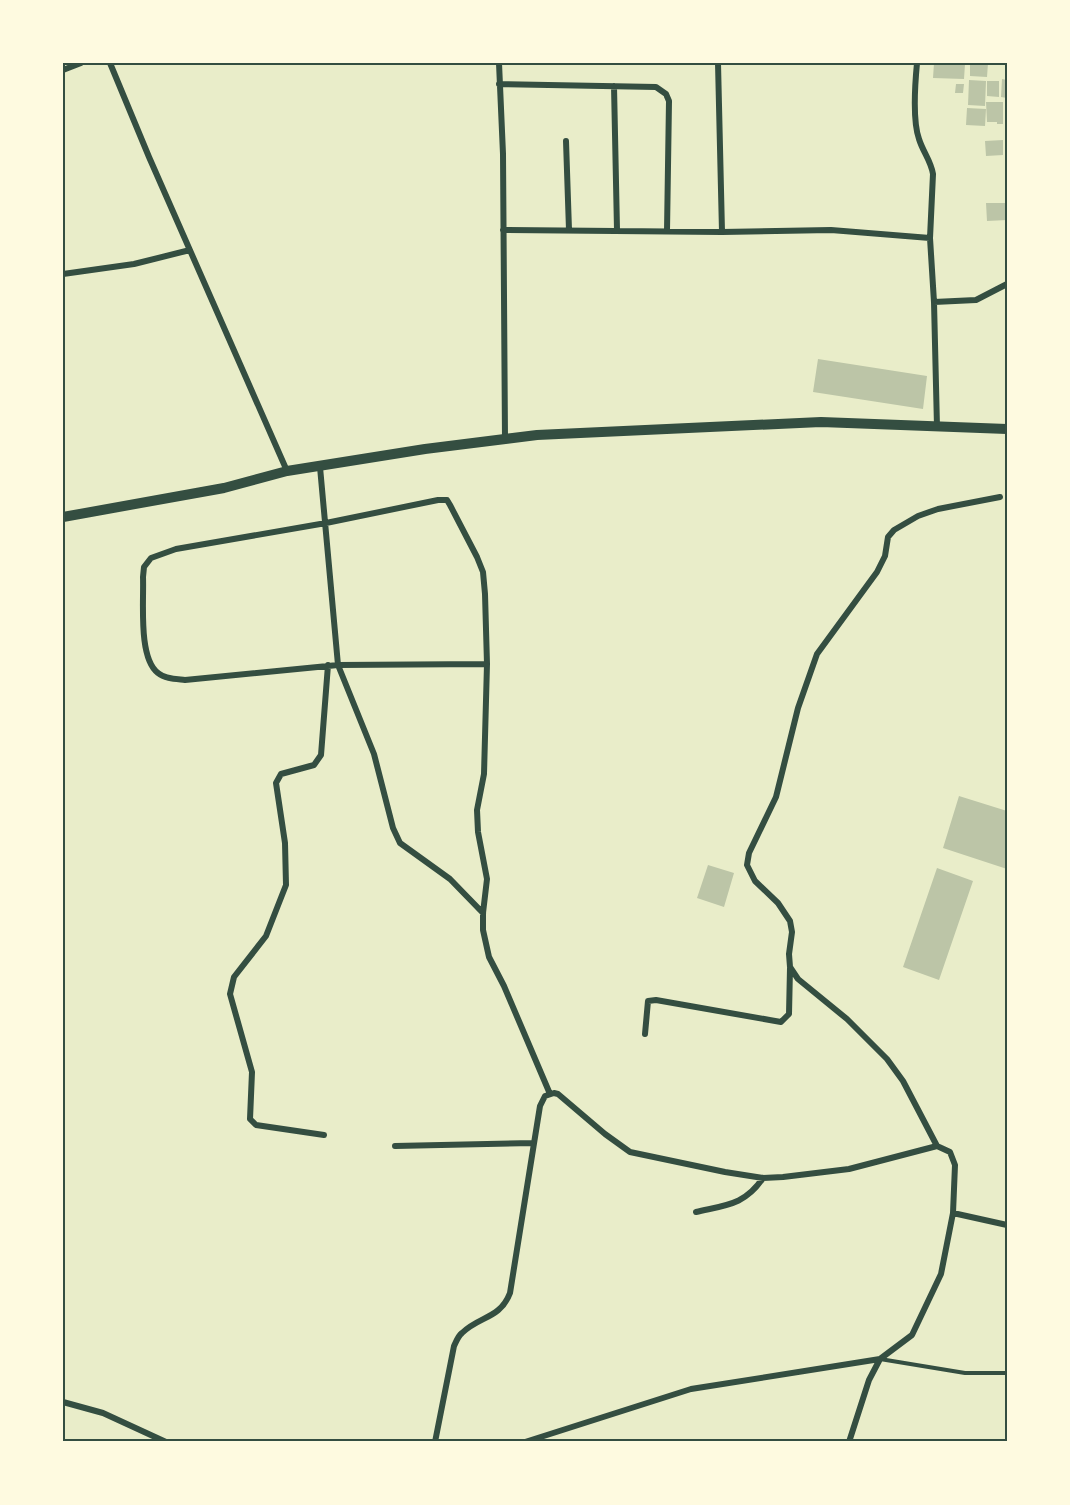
<svg xmlns="http://www.w3.org/2000/svg" width="1070" height="1505" viewBox="0 0 1070 1505" font-family="Quicksand,sans-serif">
  <style>
    .building { fill: #bcc5a7 }
    .lines { fill: none; stroke-linecap: round; stroke-linejoin: round }
    .service { stroke: #344e41; stroke-width: 4 }
    .minor { stroke: #344e41; stroke-width: 6 }
    .secondary { stroke: #344e41; stroke-width: 10 }
    .neatline { fill: none; stroke: #344e41; stroke-width: 2 }
  </style>
  <rect width="100%" height="100%" fill="#e9edc9"/>
  <path class="building" d="M934,63L965,64L964,79L933,78Z
    M970,63H988L987,77L970,76Z
    M1002,79L1007,80V98L1001,97Z
    M969,80L986,81L985,106L968,105Z
    M987,81H999V97L987,96Z
    M956,84H964L963,93H955Z
    M986,102H1003V124H997V122H987Z
    M967,108L986,109L985,126L966,125Z
    M1003,140V155L986,156L985,141Z
    M986,203H1007V220L987,221Z
    M818,359L927,376L923,409L813,392Z
    M959,796L1007,811V869L943,848Z
    M708,865L734,873L724,907L697,898Z
    M937,868L973,881L939,980L903,967Z"/>
  <g class="lines">
    <path class="service" d="M880,1359L965,1373H1007"/>
    <path class="minor" d="M110,63L149,157L287,471
      M499,63L503,154L505,439
      M718,63L722,232
      M917,63C915,84 912,119 919,139C923,152 931,161 933,174L930,238L934,302L937,427
      M63,70L81,63
      M499,84L656,87L666,94L669,101L667,231
      M614,86L617,230
      M566,141L569,230
      M503,230L722,232L831,230L930,238
      M63,274L134,264L190,250
      M934,302L976,300L1007,284
      M320,467L338,665L487,664
      M483,913L450,879L400,843L393,828L374,754L338,665L185,680C176,679 165,679 158,673C138,658 144,601 143,577L144,567L151,558L176,549L326,523L438,500H447L450,505L477,557L483,572L485,594L487,664L484,774L477,810L478,832L487,879L483,913V930L489,957L504,986L550,1094
      M645,1034L648,1001L656,1000L781,1022L789,1014L790,968
      M324,1135L256,1125L250,1119L252,1072L230,994L234,977L266,936L286,885L285,843L276,783L281,774L314,765L321,755L328,665
      M395,1146L533,1143
      M937,1146L903,1081L887,1059L847,1019L798,979L790,967L789,954L792,932L790,921L778,903L755,881L747,865L749,853L776,797L798,708L817,654L877,572L885,556L888,537L894,530L918,516L938,509L1000,497
      M696,1212C726,1205 745,1205 763,1178
      M953,1213L1007,1225
      M63,1402L103,1413L166,1442
      M435,1442L454,1346C456,1342 458,1336 462,1333C479,1316 500,1319 510,1293L540,1106L545,1096L554,1093L558,1094L605,1134L630,1152L725,1172L763,1178L783,1177L849,1169L937,1146L950,1152L955,1165L953,1213L941,1274L912,1335L880,1359L869,1380L849,1442
      M525,1442L691,1389L880,1359"/>
    <path class="secondary" d="M63,517L224,488L287,471L425,449L537,435L821,422L1007,429"/>
  </g>
  <rect width="1070" height="1505" fill="none" stroke="#fefae0" stroke-width="129"/>
  <rect x="64" y="64" width="942" height="1376" class="neatline"/>
</svg>
